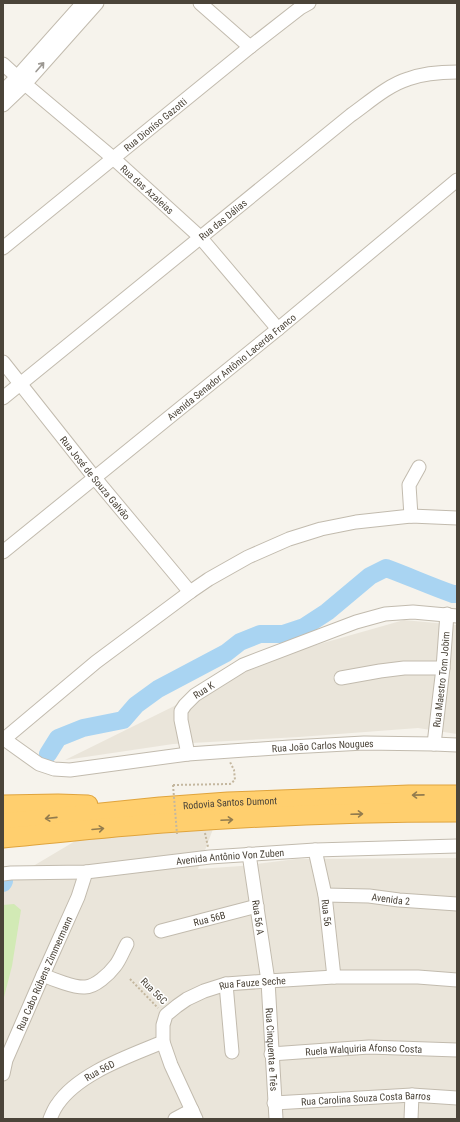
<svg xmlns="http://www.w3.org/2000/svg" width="460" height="1122" viewBox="0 0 460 1122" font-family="'Roboto Condensed',sans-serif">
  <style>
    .residential { fill: #eae5da }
    .green { fill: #d2eab5 }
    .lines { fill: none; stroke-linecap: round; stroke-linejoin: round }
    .river { stroke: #a9d4f2; stroke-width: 18 }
    .minor-casing { stroke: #c2bbae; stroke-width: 15 }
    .highway-casing { stroke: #e0a43c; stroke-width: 21 }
    .path { stroke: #c4b79f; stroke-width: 2; stroke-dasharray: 2 2; stroke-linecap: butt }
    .minor { stroke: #fff; stroke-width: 13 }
    .highway { stroke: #ffcf6e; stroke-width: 19 }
    .path-bridge { stroke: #c4b79f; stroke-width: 2; stroke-dasharray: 2 2; stroke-linecap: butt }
    .oneway { stroke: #9c9892 }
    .oneway2 { stroke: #937c4e }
    .labels { text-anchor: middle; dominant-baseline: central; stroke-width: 3; stroke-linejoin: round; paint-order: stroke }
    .street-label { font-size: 10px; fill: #4b4439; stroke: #fff }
  </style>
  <rect width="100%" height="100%" fill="#f6f3ec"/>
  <path class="residential" d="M404,620L457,625V734L418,728L299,737L173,744L65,760L231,678L302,649Z
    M216,821L198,869L241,866L296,859L457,858V1119H3V884L92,831Z"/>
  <path class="green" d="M14,904L21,910L12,966L3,1001V905Z"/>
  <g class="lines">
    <path class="river" d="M48,754L58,738L83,728L123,720L136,705L158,689L226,653L240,642L260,634H283L304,627L327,612L370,576L386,568C408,576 430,586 453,594H457
      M3,883L4,881"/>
    <defs>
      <g id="minor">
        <path d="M200,3L250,47"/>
        <path id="s1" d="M3,64L25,84L113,158L200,237L278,329"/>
        <path d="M3,91L17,77L83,3"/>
        <path d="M3,105L25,84L97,3"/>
        <path id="s2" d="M3,248L250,47L300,8L309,3"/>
        <path id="s3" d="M3,362L94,477L190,592"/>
        <path id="s4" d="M3,398L351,115C368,103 388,85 408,79C424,73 441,72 457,72"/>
        <path d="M411,516L409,485L419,467"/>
        <path id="s5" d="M3,552L278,329L457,180"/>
        <path d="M341,678L380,671L404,668H443"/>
        <path id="s6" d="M4,739L39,764L54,769L70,770L188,754L290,747L364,743L434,744L457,745"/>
        <path d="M3,740L96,662L190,592L209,579L248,557L289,539L321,529L356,522L411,516L457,518"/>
        <path id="s7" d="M434,744L443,668L447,614"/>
        <path id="s8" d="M188,754L181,720V711L185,705L195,695L243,665L356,622L385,614L413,612L457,616"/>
        <path id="s9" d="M315,850L325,895L334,977"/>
        <path id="s10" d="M249,854L268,981L276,1119"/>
        <path id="s11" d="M3,874L11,873L86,872L210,857L315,850L457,846"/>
        <path id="s12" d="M325,895L369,896L399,900L457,904"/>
        <path id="s13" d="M161,931L257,906"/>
        <path d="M43,975C52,979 75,988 85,987C95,987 109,974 115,966C120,960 123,951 127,944"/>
        <path d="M226,984L232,1052"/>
        <path id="s14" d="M271,1054L369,1047L457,1050"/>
        <path id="s15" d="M3,1074L6,1060L43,975L78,897L86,872"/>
        <path id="s16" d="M274,1103L412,1095L457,1098"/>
        <path id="s17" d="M50,1119C52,1114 54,1109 57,1105C78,1073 130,1056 163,1042"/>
        <path d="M175,1119L192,1110"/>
        <path id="s18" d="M196,1119L171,1065L163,1042V1025L166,1015L177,1006L187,999L204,991L226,984L268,981L334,977H418L457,980"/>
        <path d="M411,1119L412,1095"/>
      </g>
      <g id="highway">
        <path d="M3,805L58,804L88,805"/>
        <path id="s19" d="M3,823L160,807L228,802L409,795H457"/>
        <path d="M3,838C56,833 110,827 163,823C261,816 359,812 457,812"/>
      </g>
    </defs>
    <use href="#minor" class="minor-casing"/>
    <use href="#highway" class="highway-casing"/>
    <path class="path" d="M173,785L230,784L235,780L234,770L230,762
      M205,833L208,847
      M130,979L158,1008"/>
    <use href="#minor" class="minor"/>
    <use href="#highway" class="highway"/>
    <path class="path-bridge" d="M173,785L177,834"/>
  </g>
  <defs><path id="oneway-shaft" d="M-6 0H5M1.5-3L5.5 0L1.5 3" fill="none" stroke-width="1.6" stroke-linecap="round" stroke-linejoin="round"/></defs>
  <use class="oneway" href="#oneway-shaft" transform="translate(40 67) rotate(-49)"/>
  <g class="oneway2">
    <use href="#oneway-shaft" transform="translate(418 795) rotate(179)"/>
    <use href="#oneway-shaft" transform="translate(357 814) rotate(-2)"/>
    <use href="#oneway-shaft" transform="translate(51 818) rotate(174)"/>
    <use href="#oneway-shaft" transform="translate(227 820) rotate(-3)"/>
    <use href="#oneway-shaft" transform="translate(98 829) rotate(-5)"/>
  </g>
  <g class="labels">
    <g class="street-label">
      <text stroke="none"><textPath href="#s2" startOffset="196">Rua Dioníso Gazotti</textPath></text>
      <text stroke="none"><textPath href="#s1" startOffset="191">Rua das Azaleias</textPath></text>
      <text stroke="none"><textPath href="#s4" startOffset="283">Rua das Dálias</textPath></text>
      <text stroke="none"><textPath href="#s5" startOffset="294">Avenida Senador Antônio Lacerda Franco</textPath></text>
      <text stroke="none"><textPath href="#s3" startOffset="148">Rua José de Souza Galvão</textPath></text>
      <text stroke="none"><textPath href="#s7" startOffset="65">Rua Maestro Tom Jobim</textPath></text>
      <text stroke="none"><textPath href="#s8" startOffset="75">Rua K</textPath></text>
      <text stroke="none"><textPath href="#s6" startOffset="329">Rua João Carlos Nougues</textPath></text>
      <text stroke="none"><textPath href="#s19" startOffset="228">Rodovia Santos Dumont</textPath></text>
      <text stroke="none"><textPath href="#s11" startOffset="228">Avenida Antônio Von Zuben</textPath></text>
      <text stroke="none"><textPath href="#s12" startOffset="66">Avenida 2</textPath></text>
      <text stroke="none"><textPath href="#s9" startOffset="64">Rua 56</textPath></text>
      <text stroke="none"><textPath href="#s10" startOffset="64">Rua 56 A</textPath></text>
      <text stroke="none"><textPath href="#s13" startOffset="50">Rua 56B</textPath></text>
      <text stroke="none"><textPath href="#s15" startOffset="109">Rua Cabo Rúbens Zimmermann</textPath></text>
      <text stroke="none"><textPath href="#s18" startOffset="206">Rua Fauze Seche</textPath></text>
      <text transform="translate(154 991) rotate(45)">Rua 56C</text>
      <text stroke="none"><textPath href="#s10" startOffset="197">Rua Cinquenta e Três</textPath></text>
      <text stroke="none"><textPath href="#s14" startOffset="93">Ruela Walquiria Afonso Costa</textPath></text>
      <text stroke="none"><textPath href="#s17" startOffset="71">Rua 56D</textPath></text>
      <text stroke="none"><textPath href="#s16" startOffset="92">Rua Carolina Souza Costa Barros</textPath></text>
    </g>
  </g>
  <rect width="460" height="1122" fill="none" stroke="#4b4439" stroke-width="8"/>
</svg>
